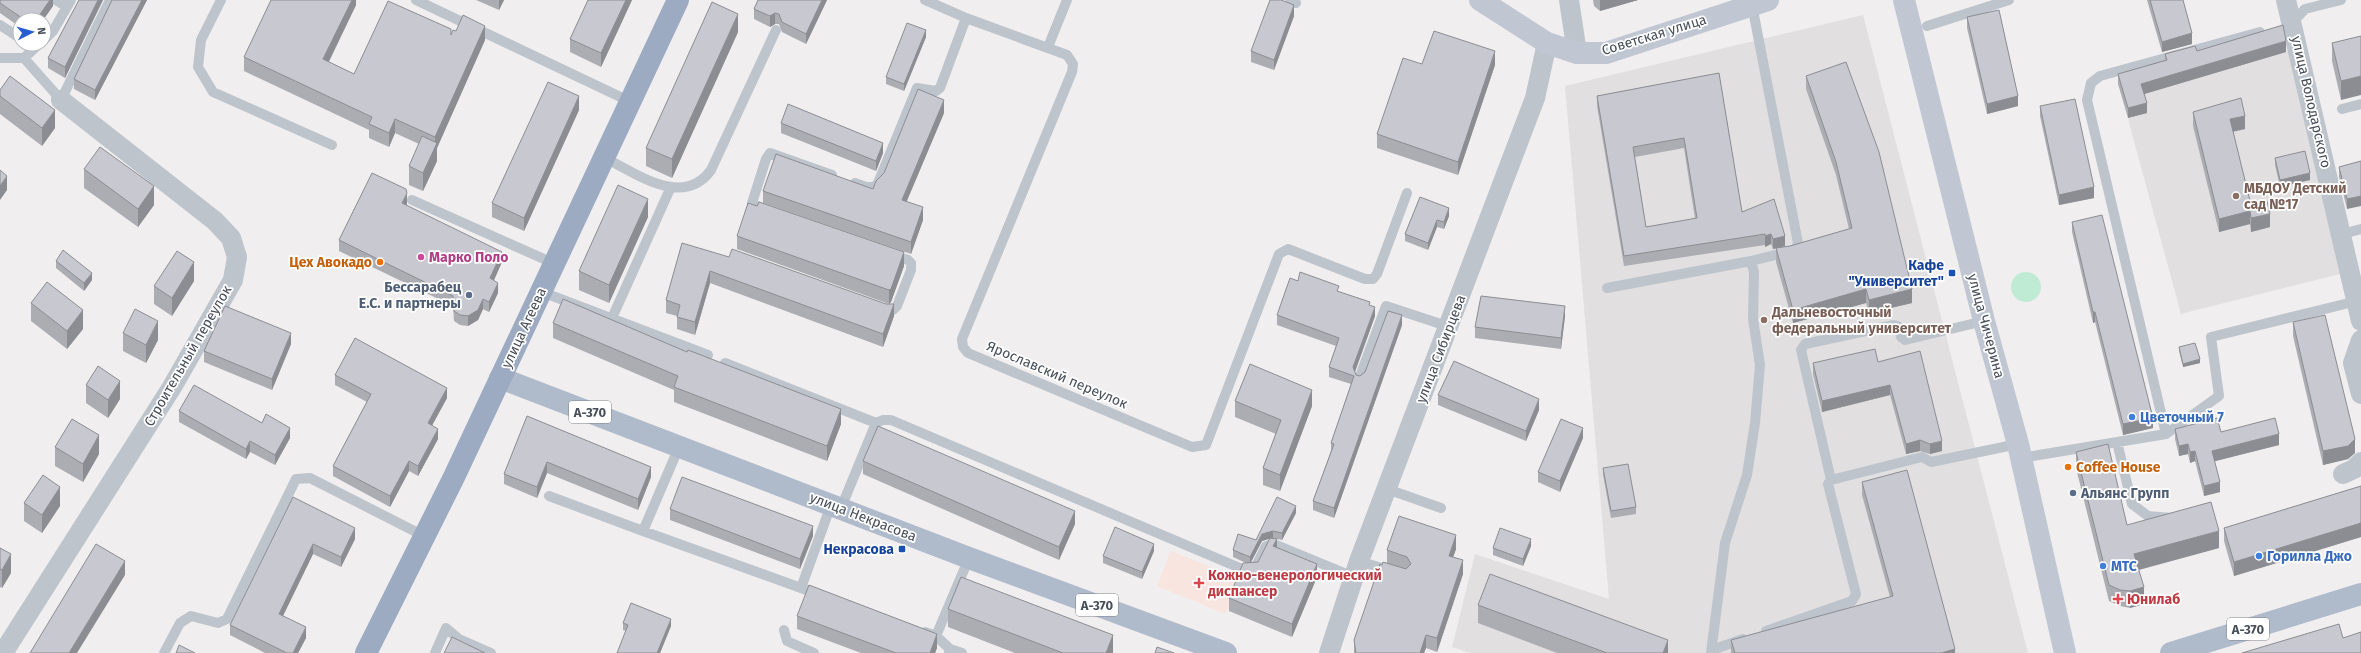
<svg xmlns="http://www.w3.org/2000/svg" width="2361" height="653" viewBox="0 0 2361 653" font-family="'Fira Sans',sans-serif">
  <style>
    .education { fill: #e1dfdf }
    .medical { fill: #f9e5e0 }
    .green { fill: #bfebd5 }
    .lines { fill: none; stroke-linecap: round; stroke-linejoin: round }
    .service { stroke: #bdc4cc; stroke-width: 10 }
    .minor { stroke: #bdc4cc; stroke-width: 20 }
    .secondary { stroke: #c0c7d3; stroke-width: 22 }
    .primary { stroke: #afbacb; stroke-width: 22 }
    .trunk { stroke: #9caac2; stroke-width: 22 }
    .wall { fill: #acadb3; fill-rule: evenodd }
    .shaded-wall { fill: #8c8d92 }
    .building { fill: #c8c9d0; stroke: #8c8d92; fill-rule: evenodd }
    .education-dot { fill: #8d6e63; stroke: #fff; stroke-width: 1.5 }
    .hotel-dot { fill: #d1479c; stroke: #fff; stroke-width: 1.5 }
    .food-dot { fill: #e8710a; stroke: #fff; stroke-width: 1.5 }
    .transit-dot { fill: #1a4fb4; stroke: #fff; stroke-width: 1.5 }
    .service-dot { fill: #5c6f8a; stroke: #fff; stroke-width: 1.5 }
    .shop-dot { fill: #3f7fe0; stroke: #fff; stroke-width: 1.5 }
    .health-dot { fill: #e0444e; stroke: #fff; stroke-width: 1.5 }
    .labels { text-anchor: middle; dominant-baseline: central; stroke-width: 3.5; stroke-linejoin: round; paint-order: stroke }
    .shield { fill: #fff; stroke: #7e848c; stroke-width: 1 }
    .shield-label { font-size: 13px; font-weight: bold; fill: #474f5a }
    .street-label { font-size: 14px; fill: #474f5a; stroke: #fff }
    .education-label { font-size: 14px; font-weight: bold; fill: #785e54; stroke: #fff; text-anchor: start }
    .hotel-label { font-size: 14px; font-weight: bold; fill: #b23c85; stroke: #fff; text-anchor: start }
    .food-label { font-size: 14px; font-weight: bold; fill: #c56008; stroke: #fff; text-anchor: end }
    .transit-label { font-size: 14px; font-weight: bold; fill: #164399; stroke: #fff; text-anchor: end }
    .service-label { font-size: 14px; font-weight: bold; fill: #4e5e75; stroke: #fff; text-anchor: end }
    .shop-label { font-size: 14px; font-weight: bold; fill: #366cbe; stroke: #fff; text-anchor: start }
    .health-label { font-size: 14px; font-weight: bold; fill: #be3a42; stroke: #fff; text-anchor: start }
  </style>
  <rect width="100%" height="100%" fill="#f0eeee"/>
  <path class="education" d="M1863,15L2028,653H1470L1452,647L1475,554L1609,599L1565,86Z
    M2288,51L2340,274L2181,314L2128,119L2146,113L2141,95Z"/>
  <path class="medical" d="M1171,551L1240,579L1226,614L1157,586Z"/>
  <path class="green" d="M2011 287a15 15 0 1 1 30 0a15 15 0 1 1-30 0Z"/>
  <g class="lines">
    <path class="service" d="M56,0L67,7
      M221,0L201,40L198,67L213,92L332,145
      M416,0L631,102
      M925,0L966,18L1067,55L1073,64L1072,72L962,339L963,347L968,353L1192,447L1206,445L1279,254L1288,249L1365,279H1373L1377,274L1407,193
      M1290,0L1296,3
      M2291,24L2305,9L2341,0
      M0,25L20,38
      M1927,26L2009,0
      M44,40L53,31L71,0
      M39,44L24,58L61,100L110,0
      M1048,47L1067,0
      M0,58H24
      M2342,109L2361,104
      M603,157C636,173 683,209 711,170L776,30
      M855,183L866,187H874L878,183L917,88L936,91L940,88L966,18
      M412,200L555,264
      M766,211L752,203L766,159L770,153L832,175
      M2342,234L2361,229
      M1751,261L1792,251L1796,248L1798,243L1752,5
      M1607,288L1751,261L1754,272L1753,319L1760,365L1755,423L1747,475L1725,543L1711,653
      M542,292L708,355
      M881,308L893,310L897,306L911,270V263L908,260L893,255
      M612,318L670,189
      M725,363L876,423
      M1359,379L1386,306L1450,327
      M2166,434L2087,100L2091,83L2100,76L2260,32
      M2117,442L2132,504L2148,516L2171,518
      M2021,458L2166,434L2219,396L2211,337L2357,301
      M1831,480L1801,350L1805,344L1894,325L1898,326L1901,337L1905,340L1984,321
      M1387,489L1441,508
      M549,496L643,531L679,447
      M841,508L876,423L883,420H891L1247,571L1254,570L1266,546L1274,544L1354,577
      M643,531L801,588
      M1359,561L1391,571
      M820,595L801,588L831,505
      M784,630L787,641L814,653
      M1766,631L1852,601L1856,594L1828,484L1831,480L1922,457L1931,462L2018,444
      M925,632L936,636L969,558
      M936,636L950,649L949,653
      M950,649L962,653
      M1712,650L1743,639
      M164,653L180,623L191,616L218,623L227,619L296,479L310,478L424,536
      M435,653L446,628L459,639L491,653"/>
    <path class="minor" d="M1569,0L1577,53
      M2286,0L2361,321
      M2361,340L2353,363L2361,394
      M2343,474L2354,469L2361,462
      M3,653L172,387L233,280L237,257L231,238L215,221L61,100
      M1329,653L1359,561L1535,98L1547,43"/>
    <path class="secondary" d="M1480,0L1547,43L1577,53H1606L1768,0
      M1904,0L1984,321L2018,444L2065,653"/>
    <path class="primary" d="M500,378L969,558L1226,653
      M2171,653L2361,594"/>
    <path class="trunk" d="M366,653L454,477L678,0"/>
  </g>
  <path class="wall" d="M0,0H53V6L43,20H20V27L0,13Z
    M79,0H103L65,78L48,68V58Z
    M112,0H147L95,100L74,89V79Z
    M356,0V5L329,62L354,74L451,34L456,31L485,40L437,148V161L423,191L409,185V166L419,144L395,133L389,147L369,138V130L244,71V57Z
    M476,0H504L499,10Z
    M588,0H632L601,67L570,52V39Z
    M758,0H827L806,44L782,32L779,24H775L770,27L754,19V9Z
    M1593,0H1638L1600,11L1594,6Z
    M2147,0H2183L2192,44L2162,52Z
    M1294,16L1274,70L1251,62V51Z
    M1967,17L2018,106L1987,114L1967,28Z
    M738,32L672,178L646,166V148Z
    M2361,36L2341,100L2332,61V43Z
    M926,37L904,91L886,84V77Z
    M2197,51L2286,52L2144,94L2147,113L2128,118L2118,84V74L2165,60V54Z
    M1422,64L1495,65L1458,175L1377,148V134Z
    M1719,73L1742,212L1785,246L1776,248L1790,246L1849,229L1836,175L1806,89V76L1912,303L1869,313L1866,303L1793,323L1776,262V248L1773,249L1771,244L1765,247V245L1624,266L1597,106V96ZM1684,148L1695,219L1646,227L1635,157Z
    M0,90L55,128L42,146L0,114Z
    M2040,106L2094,198L2059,205L2040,116Z
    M579,110L524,231L492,217V203Z
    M2193,112L2245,129L2233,132L2251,205L2270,227L2251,232L2250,224L2219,232L2193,126Z
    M944,113L907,201L923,220L911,254L763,203V191L873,189Z
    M781,123L883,153L876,171L781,133Z
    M2275,158L2310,180L2280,187L2275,165Z
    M2361,161L2347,209L2339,177V167Z
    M84,169L154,205L138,227L84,188Z
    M1420,197L1449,216L1444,229L1437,227L1428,250L1405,241V234Z
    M407,204L406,205L502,262L494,280L498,293L489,312L483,309L478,320L468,326L460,325L454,321L453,306L339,251V240Z
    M648,217L609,303L579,290V271Z
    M2072,222L2153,428L2123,435L2095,322L2093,323L2072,232Z
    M737,236L904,266L891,302L889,304L737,249Z
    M682,243L894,316L883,347L710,283L695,335L677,329V316L666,313V300Z
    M56,261L92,280L84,291L56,268Z
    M194,281L172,316L154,304V286Z
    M1298,281L1339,292L1370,305L1375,316L1355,372L1356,375L1360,376L1365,372L1402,325L1334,518L1313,510V501L1331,451V443L1351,384L1329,377V367L1336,346L1277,325V315Z
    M31,303L83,329L67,349L31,321Z
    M1565,316L1561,349L1475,338V327Z
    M2293,322L2355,453L2348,459L2323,465L2293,336Z
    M553,323L841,424L827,461L674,402V390L553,338Z
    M123,333L158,340L146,363L123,351Z
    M291,344L272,390L204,362V351Z
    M2179,347L2200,363L2183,367L2179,351Z
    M1878,362L1942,451L1930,454L1920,451L1906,454L1890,395L1822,412L1813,374V363Z
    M335,375L447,398L432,425L438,439L418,476L409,471L390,507L333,476V466L367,402L335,385Z
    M86,385L120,399L108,418L86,403Z
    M1438,395L1539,410L1526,441L1438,405Z
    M1235,401L1312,406L1280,491L1263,485V468L1276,434L1235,417Z
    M179,411L262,423L290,438L275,465L250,452L246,459L179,422Z
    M527,416L651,477L638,510L547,473L537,498L504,484V474Z
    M2175,429L2221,432L2279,445L2214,461L2220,492L2204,496L2195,461L2190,463L2188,454L2179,456L2175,439Z
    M1583,438L1560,492L1538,482V472Z
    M55,447L99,454L83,482L55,466Z
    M2076,452L2127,525L2219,548L2139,570L2144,604L2130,608L2120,606L2109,601L2076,468Z
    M863,461L1075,524L1059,560L863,474Z
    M1603,468L1636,507V514L1611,518L1603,475Z
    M1862,482L1955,653H1731V640L1890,597L1862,495Z
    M2361,486V537L2234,576L2224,541V528Z
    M293,497L355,539L341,567L313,554L283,616L306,638L298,653H265L230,635V625Z
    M24,503L60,506L42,533L24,521Z
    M670,509L813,536L800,569L670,520Z
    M1296,513L1282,540L1277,539V547L1317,577L1292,637L1229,611V598L1246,563L1233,557V550L1256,540ZM1270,538L1258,562H1251L1262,541Z
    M1531,546L1523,566L1493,555V548Z
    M0,548L11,573L2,588L0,587Z
    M1456,549L1453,557L1463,574L1437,652L1426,648L1424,653H1354V640L1382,565L1387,563V550Z
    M1154,551L1142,579L1103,563V556Z
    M1478,605L1668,653H1557L1478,623Z
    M948,609L1113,653H1015L948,627Z
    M797,616L937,648L935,653H861L797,629Z
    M623,623L671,626L660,653H617L626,631L623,630Z"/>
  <path class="shaded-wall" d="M50,0H53V6L43,20H36Z
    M98,0H103L65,78V67Z
    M142,0H147L95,100V90Z
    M352,0H356V5L323,73V59Z
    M499,0H504L499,10Z
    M626,0H632L601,67V53Z
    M822,0H827L806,44V34Z
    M1600,0H1638L1600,11Z
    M1294,5V16L1274,70V60Z
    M775,13V24L770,27V16Z
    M738,14V32L672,178V159Z
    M485,26V40L437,148V161L423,191V173L435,147V137Z
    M926,30V37L904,91V84Z
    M2192,33V44L2162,52V42Z
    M2286,41V52L2141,95V84Z
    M1495,51V65L1458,175V162Z
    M2361,76V95L2341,100V81Z
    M579,96V110L524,231V218Z
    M2018,96V106L1987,114V104Z
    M944,100V113L902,212V200Z
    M2147,103V113L2128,118V108Z
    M55,110V128L42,146V128Z
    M2245,116V129L2230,132V119Z
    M395,119V133L389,147V133Z
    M883,143V153L876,171V161Z
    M2310,173V180L2280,187V180Z
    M7,176V190L0,200V186Z
    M154,186V205L138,227V209Z
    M2094,187V198L2059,205V195Z
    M407,193V204L402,214V203Z
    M2361,196V206L2347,209V199Z
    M648,199V217L609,303V285Z
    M923,207V220L911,254V242Z
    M1449,208V216L1444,229V222Z
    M2250,211V224L2219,232V219Z
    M2270,214V227L2251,232V218Z
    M1437,220V227L1428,250V243Z
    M1771,234V244L1765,247V236Z
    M1785,236V246L1773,249V239Z
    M502,252V262L490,289V278Z
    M904,252V266L891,302L889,304V290Z
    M194,262V281L172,316V298Z
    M710,271V283L695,335V322Z
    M92,273V280L84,291V283Z
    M498,283V293L489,312V302Z
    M1866,289V303L1793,323V310Z
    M1912,289V303L1869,313V300Z
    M483,299V309L478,320L468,326V316Z
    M894,304V316L883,347V334Z
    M1565,306V316L1561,349V338Z
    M1375,307V316L1353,377V367Z
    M83,310V329L67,349V331Z
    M2093,312H2095V322L2093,323Z
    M1402,315V325L1334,518V508Z
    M158,321V340L146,363V345Z
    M291,333V344L272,390V379Z
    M2200,359V363L2183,367V364Z
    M120,381V399L108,418V400Z
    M1890,385V395L1822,412V401Z
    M447,388V398L428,433V423Z
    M1312,390V406L1280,491V475Z
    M1539,399V410L1526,441V431Z
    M841,409V424L827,461V446Z
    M2153,418V428L2123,435V424Z
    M290,428V438L275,465V455Z
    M1583,428V438L1560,492V481Z
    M438,429V439L418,476V466Z
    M2279,434V445L2212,462V451Z
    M99,435V454L83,482V464Z
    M2355,439V453L2348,459L2323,465V451Z
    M1920,440V451L1906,454V444Z
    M250,441V452L246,459V449Z
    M1942,441V451L1930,454V444Z
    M2188,444V454L2179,456V446Z
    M2195,451V461L2190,463V452Z
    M409,461V471L390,507V496Z
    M547,462V473L537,498V487Z
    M651,467V477L638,510V499Z
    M2220,482V492L2204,496V486Z
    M60,487V506L42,533V515Z
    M1296,506V513L1282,540V533Z
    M1075,511V524L1059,560V547Z
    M2361,523V537L2234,576V562Z
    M813,526V536L800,569V559Z
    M355,528V539L341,567V557Z
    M1273,531V538L1262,541L1250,564V557L1262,534Z
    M2219,531V548L2134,571V554Z
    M1456,535V549L1449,569V556Z
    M1277,539V552L1273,546Z
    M1531,539V546L1523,566V559Z
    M313,544V554L279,624V614Z
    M1154,544V551L1142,579V572Z
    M11,554V573L2,588V570Z
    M1463,560V574L1437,652V638Z
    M125,561V575L77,653H69Z
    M1317,564V577L1292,637V624Z
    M2144,587V604L2130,608V591Z
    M671,619V626L660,653H657Z
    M306,627V638L298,653H293Z
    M937,634V648L935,653H930Z
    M1113,635V653H1106Z
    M1426,635V648L1424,653H1420Z
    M1668,640V653H1663Z
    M1955,649V653H1941Z"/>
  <path class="building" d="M0,0H50L36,20H25L0,3Z
    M79,0H98L65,67L48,58Z
    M112,0H142L95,90L74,79Z
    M271,0H352L323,59L354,74L388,1L451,29V35L453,30L456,31L463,15L485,26L435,137L395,119L389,133L369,124L372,117L244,57Z
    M588,0H626L601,53L570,39Z
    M758,0H822L806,34L782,22L779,14L775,13L770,16L754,9Z
    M1270,0H1281L1294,5L1274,60L1251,51Z
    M2150,0H2183L2192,33L2162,42Z
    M712,2L738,14L672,159L646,148Z
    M1999,10L2018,96L1987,104L1967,17Z
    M907,23L926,30L904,84L886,77Z
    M2283,25L2286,41L2141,84L2147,103L2128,108L2118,74L2167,60L2165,54L2195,46L2197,51Z
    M1434,31L1495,51L1458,162L1377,134L1403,58L1422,64Z
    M2361,36V76L2341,81L2332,43Z
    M1846,62L1879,152L1912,289L1869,300L1866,289L1793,310L1776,248L1790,246L1852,228L1836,162L1806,76Z
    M1719,73L1742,212L1774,199L1785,236L1773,239L1771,234L1765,236V234L1624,256L1597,96ZM1684,138L1697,218L1646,227L1633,147Z
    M10,76L55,110L42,128L0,96V90Z
    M548,82L579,96L524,218L492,203Z
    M918,89L944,100L902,200L923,207L911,242L763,191L776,154L873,189L876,181L884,173Z
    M2241,98L2245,116L2230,119L2251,205L2267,201L2270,214L2251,218L2250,211L2219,219L2193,112Z
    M2075,99L2094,187L2059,195L2040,106Z
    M788,104L883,143L876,161L781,123Z
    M422,136L437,143L423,173L409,166Z
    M100,147L154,186L138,209L84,169Z
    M2305,151L2310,173L2280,180L2275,158Z
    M2361,161V196L2347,199L2339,167Z
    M0,170L7,176L0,186Z
    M372,173L406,189L407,193L402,203L502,252L490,278L498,283L489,302L483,299L478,310L468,316L460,315L454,311L453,296L339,240Z
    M618,185L648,199L609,285L579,271Z
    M1420,197L1449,208L1444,222L1437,220L1428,243L1405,234Z
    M759,202L904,252L891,289L889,290L737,236L748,203L757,206Z
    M2102,215L2153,418L2123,424L2095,312H2093L2072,222Z
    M682,243L729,257L732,249L886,304H894L883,334L710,271L695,322L677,317L680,305L666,300Z
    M63,250L92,273L84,283L56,261Z
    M177,251L194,262L172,298L154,286Z
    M1300,272L1339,286L1337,291L1370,302L1369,305L1375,307L1353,367L1356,375L1360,376L1365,372L1388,311L1402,315L1334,508L1313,501L1334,444L1331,443L1354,376L1329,367L1339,338L1277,315L1290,278L1298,281Z
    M47,282L83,310L67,331L31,303Z
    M1481,296L1565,306L1561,338L1475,327Z
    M563,299L687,352L688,350L841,409L827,446L674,387L678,376L553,323Z
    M225,306L291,333L272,379L204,351Z
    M135,309L158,321L146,345L123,333Z
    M2325,315L2355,439L2348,446L2323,451L2293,322Z
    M355,338L447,388L428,423L438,429L418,466L409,461L390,496L333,466L371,394L335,375Z
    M2195,343L2200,359L2183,364L2179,347Z
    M1875,349L1878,362L1920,351L1942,441L1930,444L1920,440L1906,444L1890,385L1822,401L1813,363Z
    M1454,361L1539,399L1526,431L1438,395Z
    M1250,364L1312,390L1280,475L1263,468L1281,420L1235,401Z
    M98,366L120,381L108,400L86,385Z
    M194,385L262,423L266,414L290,428L275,455L250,441L246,449L179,411Z
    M527,416L651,467L638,499L547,462L537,487L504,474Z
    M2217,418L2221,432L2275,418L2279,434L2212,451L2220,482L2204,486L2195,451L2190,452L2188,444L2179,446L2175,429Z
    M72,419L99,435L83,464L55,447Z
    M1561,419L1583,428L1560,481L1538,472Z
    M878,426L1075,511L1059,547L863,461Z
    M2108,444L2127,525L2211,502L2219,531L2134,554L2144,587L2130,591L2120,590L2109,585L2076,452Z
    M1628,464L1636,507L1611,511L1603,468Z
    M1907,470L1955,649L1941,653H1735L1731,640L1893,596L1862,482Z
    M43,475L60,487L42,515L24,503Z
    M682,477L813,526L800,559L670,509Z
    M2361,486V523L2234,562L2224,528Z
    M293,497L355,528L341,557L313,544L279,614L306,627L293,653H287L230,625Z
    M1277,497L1296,506L1282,533L1273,531L1262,534L1250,557L1233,550L1238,534L1256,540Z
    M1399,516L1456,535L1449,556L1463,560L1437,638L1426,635L1420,653H1356L1354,640L1380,564L1382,565L1383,562L1406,569L1411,564L1407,557L1387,550Z
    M1115,527L1154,544L1142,572L1103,556Z
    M1500,528L1531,539L1523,559L1493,548Z
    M1270,538L1277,539L1273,546L1317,564L1292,624L1229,598L1243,563L1258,562Z
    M96,544L125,561L69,653H30Z
    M0,548L11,554L2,570L0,569Z
    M1490,574L1668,640L1663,653H1607L1478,605Z
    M961,577L1113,635L1106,653H1063L948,609Z
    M809,585L937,634L930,653H896L797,616Z
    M631,603L671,619L657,653H617L628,625L623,623Z
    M2339,624L2343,638L2361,632V653H2242Z
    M452,637L485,653H444Z
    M179,645L195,653H176Z
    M1157,647L1174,653H1155Z"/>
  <g class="education-dot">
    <circle cx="2236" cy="196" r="4"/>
    <circle cx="1764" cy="320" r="4"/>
  </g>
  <circle class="hotel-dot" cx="421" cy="257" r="4"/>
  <g class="food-dot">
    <circle cx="380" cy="262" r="4"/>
    <circle cx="2068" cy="467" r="4"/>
  </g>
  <g class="transit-dot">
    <rect x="1948" y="269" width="8" height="8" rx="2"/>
    <rect x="898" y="545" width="8" height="8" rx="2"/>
  </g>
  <g class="service-dot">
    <circle cx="469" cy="295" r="4"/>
    <circle cx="2073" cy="493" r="4"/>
  </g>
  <g class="shop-dot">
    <circle cx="2132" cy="417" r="4"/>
    <circle cx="2259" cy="556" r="4"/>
    <circle cx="2103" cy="566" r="4"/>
  </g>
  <g class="health-dot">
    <path d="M1197 577h4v4h4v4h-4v4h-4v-4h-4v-4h4z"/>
    <path d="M2116 593h4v4h4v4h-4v4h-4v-4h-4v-4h4z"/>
  </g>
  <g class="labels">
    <g class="shield">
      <rect x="569" y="401" width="42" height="22" rx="3"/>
      <rect x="1076" y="594" width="42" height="22" rx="3"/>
      <rect x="2227" y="618" width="42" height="22" rx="3"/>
    </g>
    <g class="shield-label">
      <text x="590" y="412">А-370</text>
      <text x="1097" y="605">А-370</text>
      <text x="2248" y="629">А-370</text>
    </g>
    <g class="street-label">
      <text transform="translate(1654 35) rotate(-17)">Советская улица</text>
      <text transform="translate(2311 102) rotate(77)">улица Володарского</text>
      <text transform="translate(1986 326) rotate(75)">улица Чичерина</text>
      <text transform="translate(524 328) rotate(-65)">улица Агеева</text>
      <text transform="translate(1441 349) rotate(-69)">улица Сибирцева</text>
      <text transform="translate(188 356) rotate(-60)">Строительный переулок</text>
      <text transform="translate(1057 375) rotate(23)">Ярославский переулок</text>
      <text transform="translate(863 517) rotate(21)">улица Некрасова</text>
    </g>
    <g class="education-label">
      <text x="2244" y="188">МБДОУ Детский<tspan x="2244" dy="16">сад №17</tspan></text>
      <text x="1772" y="312">Дальневосточный<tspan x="1772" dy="16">федеральный университет</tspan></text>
    </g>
    <g class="hotel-label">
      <text x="429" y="257">Марко Поло</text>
    </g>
    <g class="food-label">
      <text x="372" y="262">Цех Авокадо</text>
      <text x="2076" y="467" text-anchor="start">Coffee House</text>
    </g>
    <g class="transit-label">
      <text x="1944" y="265">Кафе<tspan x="1944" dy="16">"Университет"</tspan></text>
      <text x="894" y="549">Некрасова</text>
    </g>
    <g class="service-label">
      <text x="461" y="287">Бессарабец<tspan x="461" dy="16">Е.С. и партнеры</tspan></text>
      <text x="2081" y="493" text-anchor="start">Альянс Групп</text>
    </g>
    <g class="shop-label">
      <text x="2140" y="417">Цветочный 7</text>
      <text x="2267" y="556">Горилла Джо</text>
      <text x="2111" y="566">МТС</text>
    </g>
    <g class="health-label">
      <text x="1208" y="575">Кожно-венерологический<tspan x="1208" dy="16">диспансер</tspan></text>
      <text x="2127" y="599">Юнилаб</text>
    </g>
  </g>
  <g transform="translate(32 32) rotate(84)"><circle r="19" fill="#ffffff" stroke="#b5b9bd"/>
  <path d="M0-3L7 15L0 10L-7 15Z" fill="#265ed2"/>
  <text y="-6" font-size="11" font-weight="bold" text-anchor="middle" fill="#474f5a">N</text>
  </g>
</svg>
